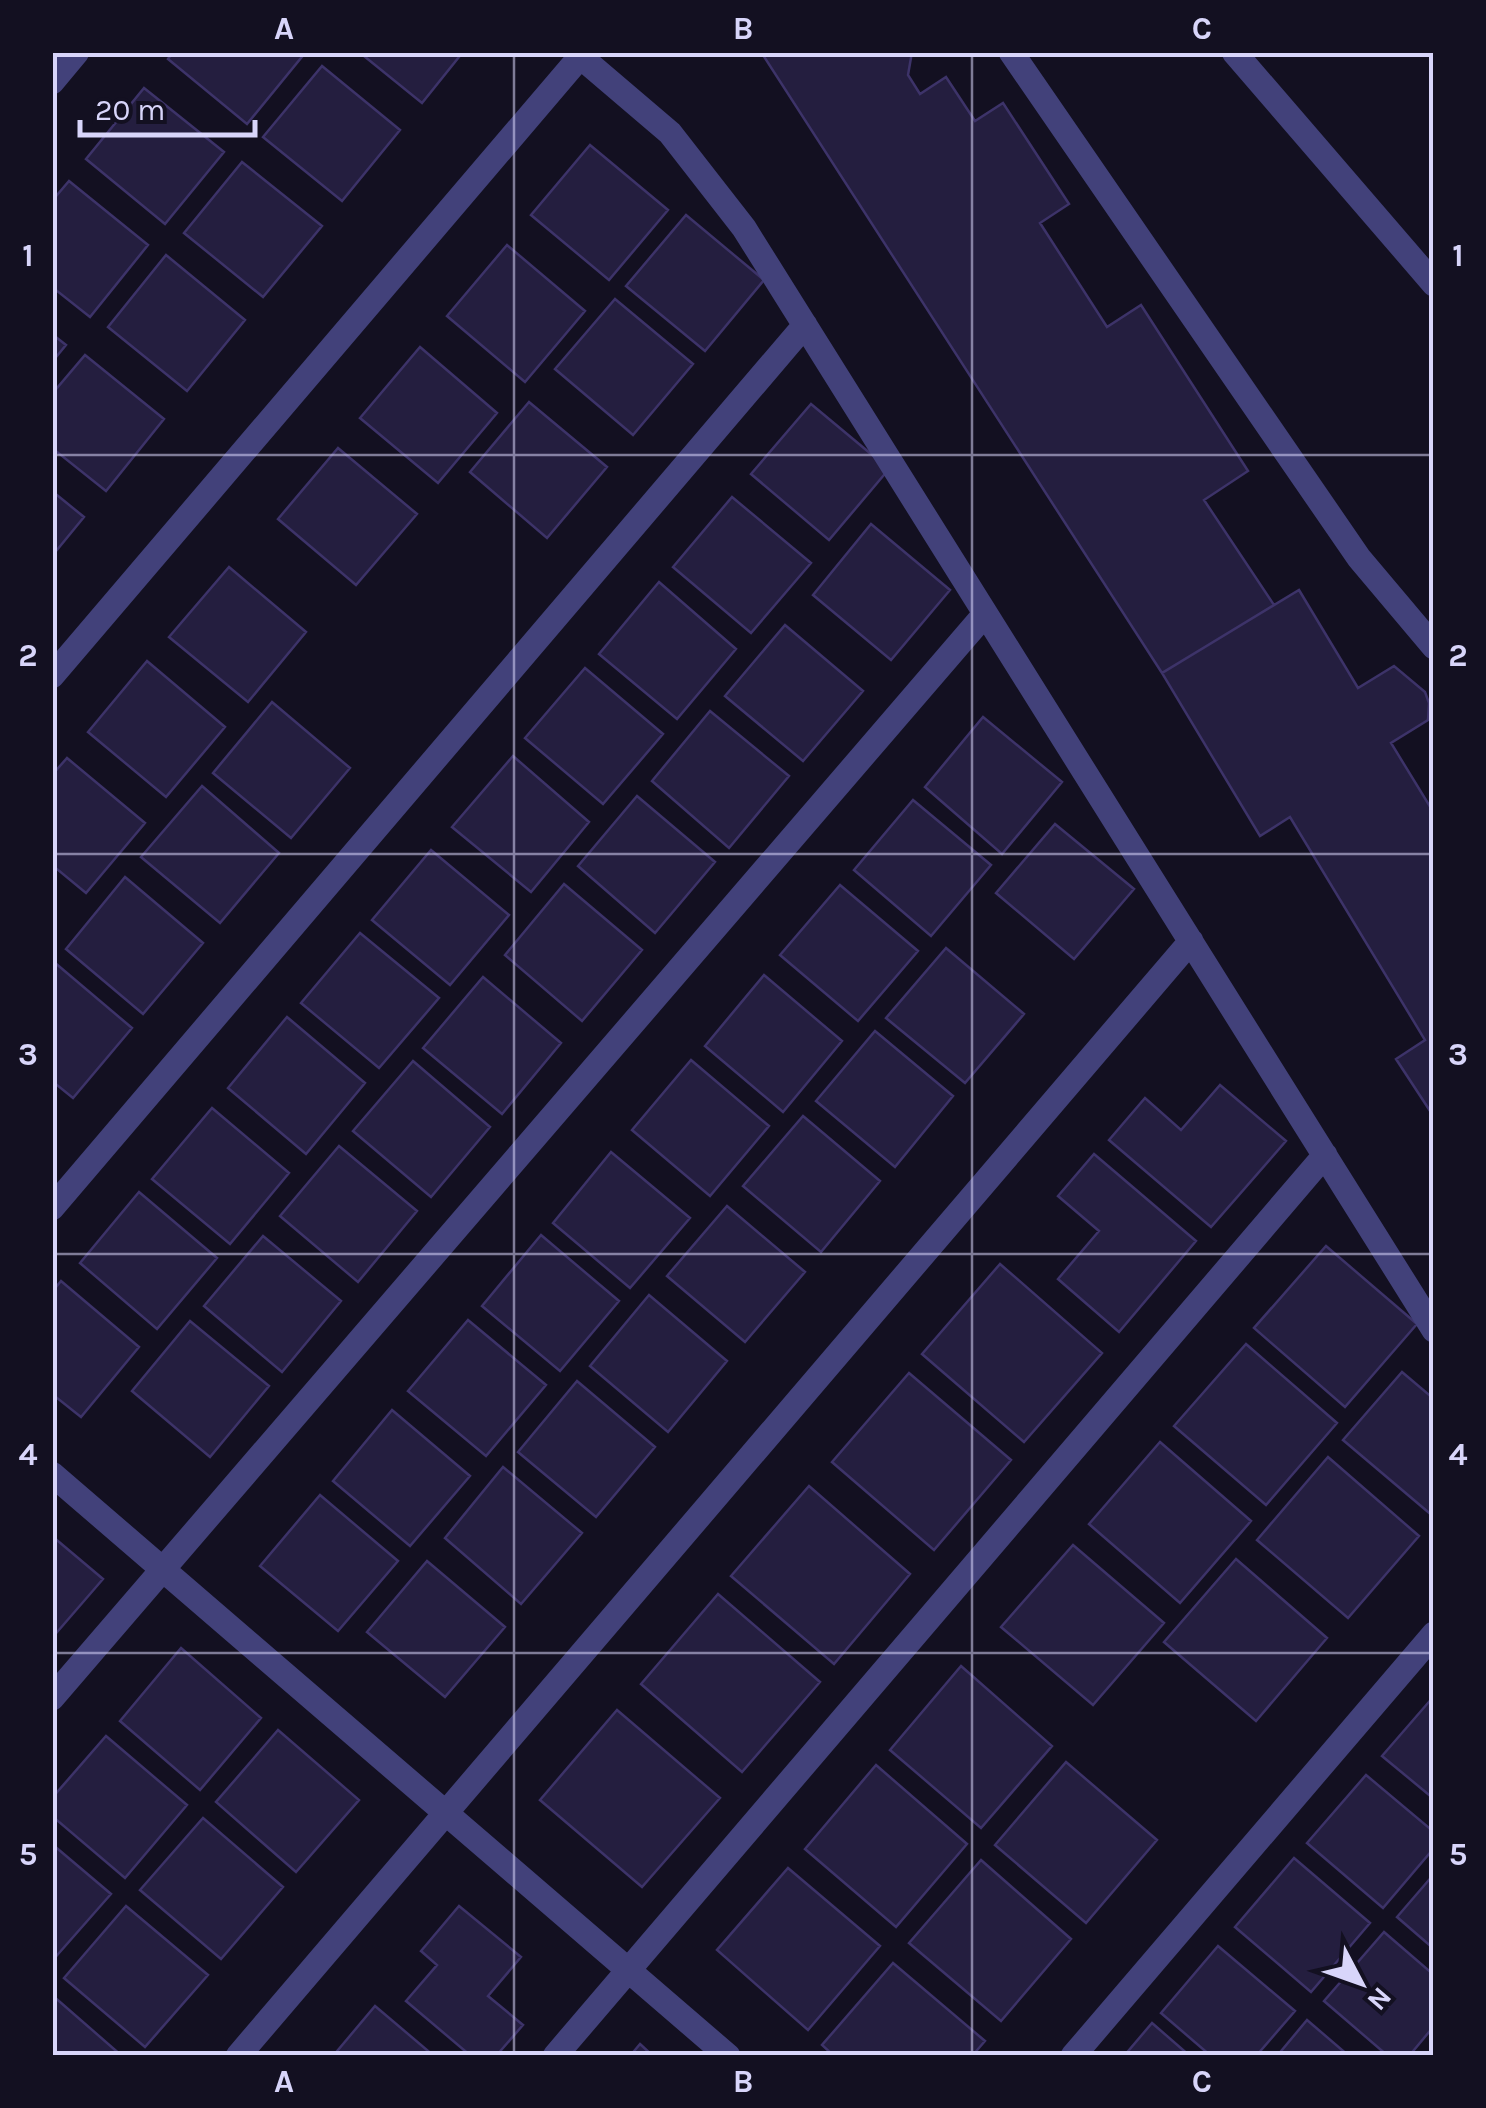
<svg xmlns="http://www.w3.org/2000/svg" width="1486" height="2108" viewBox="0 0 1486 2108" font-family="Karla,sans-serif">
  <style>
    .building { fill: #241e3f; stroke: #3d3369; stroke-width: 2.5 }
    .lines { fill: none; stroke-linecap: round; stroke-linejoin: round }
    .minor { stroke: #42417a; stroke-width: 25 }
    .grid { fill: none; stroke: #d8d5fa; stroke-width: 2.5; stroke-opacity: 0.55 }
    .neatline { fill: none; stroke: #d8d5fa; stroke-width: 4 }
    .grid-label { font-size: 32px; text-anchor: middle; font-weight: bold; fill: #d8d5fa }
  </style>
  <rect width="100%" height="100%" fill="#131021"/>
  <path class="building" d="M173,52H304L305,53L247,124L168,59Z
    M359,52H463L422,103Z
    M761,52H912L908,75L920,94L946,77L975,121L1003,103L1069,204L1040,223L1107,327L1141,305L1248,471L1204,500L1274,605L1162,673Z
    M322,66L400,130L342,201L263,137Z
    M144,88L224,152L165,224L86,159Z
    M590,145L668,210L609,280L531,215Z
    M242,162L322,226L263,297L184,233Z
    M69,181L148,245L90,317L52,287V201Z
    M686,215L764,280L705,351L626,286Z
    M507,245L585,311L525,382L447,316Z
    M166,255L245,320L187,391L108,327Z
    M615,299L693,364L633,435L555,369Z
    M52,334L66,345L52,362Z
    M420,347L497,413L438,483L360,418Z
    M85,355L164,419L106,491L52,448V394Z
    M529,402L607,467L547,538L470,472Z
    M811,404L889,469L829,540L751,474Z
    M338,448L417,514L356,585L278,519Z
    M52,491L84,517L52,556Z
    M732,497L811,563L751,633L673,567Z
    M871,524L950,590L891,660L813,595Z
    M229,567L306,632L248,702L169,637Z
    M659,582L736,649L677,719L599,654Z
    M1299,590L1358,688L1394,666L1425,692L1429,703L1428,720L1391,743L1434,813V1117L1396,1059L1425,1040L1290,817L1260,836L1162,673Z
    M785,625L863,691L803,761L725,696Z
    M147,661L225,727L166,797L88,732Z
    M585,668L663,734L603,804L525,738Z
    M272,702L350,768L291,838L213,773Z
    M710,711L789,776L729,848L652,781Z
    M983,717L1062,782L1002,854L925,787Z
    M513,756L589,822L531,892L452,827Z
    M67,758L145,823L86,893L52,865V775Z
    M202,786L279,853L220,923L141,857Z
    M637,796L715,862L655,933L578,866Z
    M913,800L991,865L931,936L854,870Z
    M1055,824L1134,889L1074,959L996,893Z
    M431,850L509,915L450,985L372,920Z
    M125,877L203,943L143,1014L66,949Z
    M564,884L642,950L582,1021L505,955Z
    M840,885L918,951L858,1021L780,955Z
    M360,933L439,998L379,1068L301,1003Z
    M946,948L1024,1014L965,1083L886,1018Z
    M54,962L132,1028L73,1098L52,1081Z
    M764,975L842,1041L783,1112L705,1046Z
    M483,977L561,1043L502,1114L423,1048Z
    M287,1017L365,1083L306,1154L228,1088Z
    M875,1031L953,1096L895,1167L816,1101Z
    M691,1060L769,1126L710,1196L632,1130Z
    M413,1061L490,1127L431,1197L353,1131Z
    M1220,1085L1286,1141L1211,1227L1109,1140L1145,1098L1181,1130Z
    M212,1108L289,1173L230,1244L152,1179Z
    M803,1116L880,1181L821,1252L743,1186Z
    M339,1146L417,1211L358,1282L280,1216Z
    M611,1152L690,1218L630,1288L553,1223Z
    M1094,1154L1196,1241L1119,1332L1058,1279L1099,1231L1058,1196Z
    M139,1192L217,1258L157,1329L80,1263Z
    M727,1206L805,1272L745,1342L667,1276Z
    M541,1235L619,1301L560,1371L482,1306Z
    M263,1236L341,1301L282,1372L204,1306Z
    M1326,1246L1417,1324L1345,1407L1254,1328Z
    M1000,1264L1102,1353L1024,1442L922,1354Z
    M61,1281L139,1347L81,1417L52,1394V1292Z
    M649,1295L727,1361L668,1432L590,1366Z
    M468,1320L546,1385L486,1456L408,1391Z
    M190,1321L269,1386L210,1457L132,1391Z
    M1246,1344L1337,1423L1266,1505L1174,1426Z
    M1402,1372L1434,1399V1517L1343,1440Z
    M909,1373L1011,1460L934,1550L832,1462Z
    M577,1381L655,1447L596,1517L518,1452Z
    M392,1410L470,1476L410,1546L333,1481Z
    M1160,1442L1251,1521L1180,1603L1089,1524Z
    M1328,1457L1419,1536L1348,1618L1257,1540Z
    M503,1467L582,1533L521,1604L445,1538Z
    M809,1486L910,1574L834,1664L731,1576Z
    M320,1495L398,1561L338,1631L260,1566Z
    M52,1536L103,1579L52,1638Z
    M1073,1545L1164,1623L1093,1705L1001,1627Z
    M1236,1559L1327,1638L1256,1721L1164,1642Z
    M427,1561L505,1627L445,1697L367,1632Z
    M718,1594L820,1682L742,1772L641,1684Z
    M181,1648L261,1718L200,1790L120,1721Z
    M961,1666L1052,1746L981,1828L890,1750Z
    M1434,1696V1799L1382,1756Z
    M617,1710L720,1798L642,1887L540,1800Z
    M278,1730L359,1800L296,1872L216,1802Z
    M106,1736L187,1805L125,1878L52,1816V1798Z
    M1066,1762L1157,1840L1086,1923L995,1845Z
    M876,1765L967,1844L896,1927L805,1849Z
    M1366,1775L1434,1832V1848L1383,1908L1307,1843Z
    M203,1818L283,1887L221,1959L140,1890Z
    M52,1844L111,1894L52,1961Z
    M1294,1858L1370,1923L1311,1992L1235,1927Z
    M981,1860L1071,1939L1001,2021L909,1943Z
    M788,1868L880,1946L808,2030L717,1950Z
    M1434,1874V1949L1397,1917Z
    M126,1906L208,1975L145,2047L64,1978Z
    M459,1906L521,1957L488,1996L523,2025L496,2056H471L406,2001L437,1965L421,1951Z
    M1384,1932L1434,1975V2026L1409,2056H1388L1324,2001Z
    M1218,1946L1295,2011L1256,2056H1211L1161,2013Z
    M893,1963L985,2041L972,2056H834L822,2045Z
    M52,1995L122,2056H52Z
    M375,2006L434,2056H333Z
    M1307,2020L1349,2056H1277Z
    M1152,2023L1190,2056H1124Z
    M640,2044L653,2056H630Z"/>
  <g class="lines">
    <path class="minor" d="M575,52L670,133L744,228L1434,1330
      M1011,52L1359,558L1434,647
      M1234,52L1434,284
      M52,82L77,52
      M52,676L580,57
      M52,1208L805,325
      M52,1474L728,2056
      M52,1698L985,614
      M238,2056L1191,941
      M555,2056L1325,1155
      M1073,2056L1434,1634"/>
  </g>
  <path class="grid" d="M514,52V2056M972,52V2056M52,455H1434M52,854H1434M52,1254H1434M52,1653H1434"/>
  <rect width="1486" height="2108" fill="none" stroke="#131021" stroke-width="110"/>
  <g transform="translate(1361 1983) rotate(131)" stroke="#131021" stroke-width="8" paint-order="stroke">
  <path d="M0-8L18 38L0 25L-18 38Z" fill="#d8d5fa"/>
  <text y="-15" font-size="28" font-weight="bold" text-anchor="middle" fill="#d8d5fa">N</text>
  </g>
  <path d="M80 120v15h175v-15" fill="none" stroke="#d8d5fa" stroke-width="5"/>
  <text x="95" y="120" font-size="30" fill="#d8d5fa" stroke="#131021" stroke-width="8" paint-order="stroke">20 m</text>
  <rect x="55" y="55" width="1376" height="1998" class="neatline"/>
  <g class="grid-label">
    <text x="284" y="39">A</text>
    <text x="743" y="39">B</text>
    <text x="1202" y="39">C</text>
    <text x="28" y="266">1</text>
    <text x="1458" y="266">1</text>
    <text x="28" y="666">2</text>
    <text x="1458" y="666">2</text>
    <text x="28" y="1065">3</text>
    <text x="1458" y="1065">3</text>
    <text x="28" y="1465">4</text>
    <text x="1458" y="1465">4</text>
    <text x="28" y="1865">5</text>
    <text x="1458" y="1865">5</text>
    <text x="284" y="2092">A</text>
    <text x="743" y="2092">B</text>
    <text x="1202" y="2092">C</text>
  </g>
</svg>
